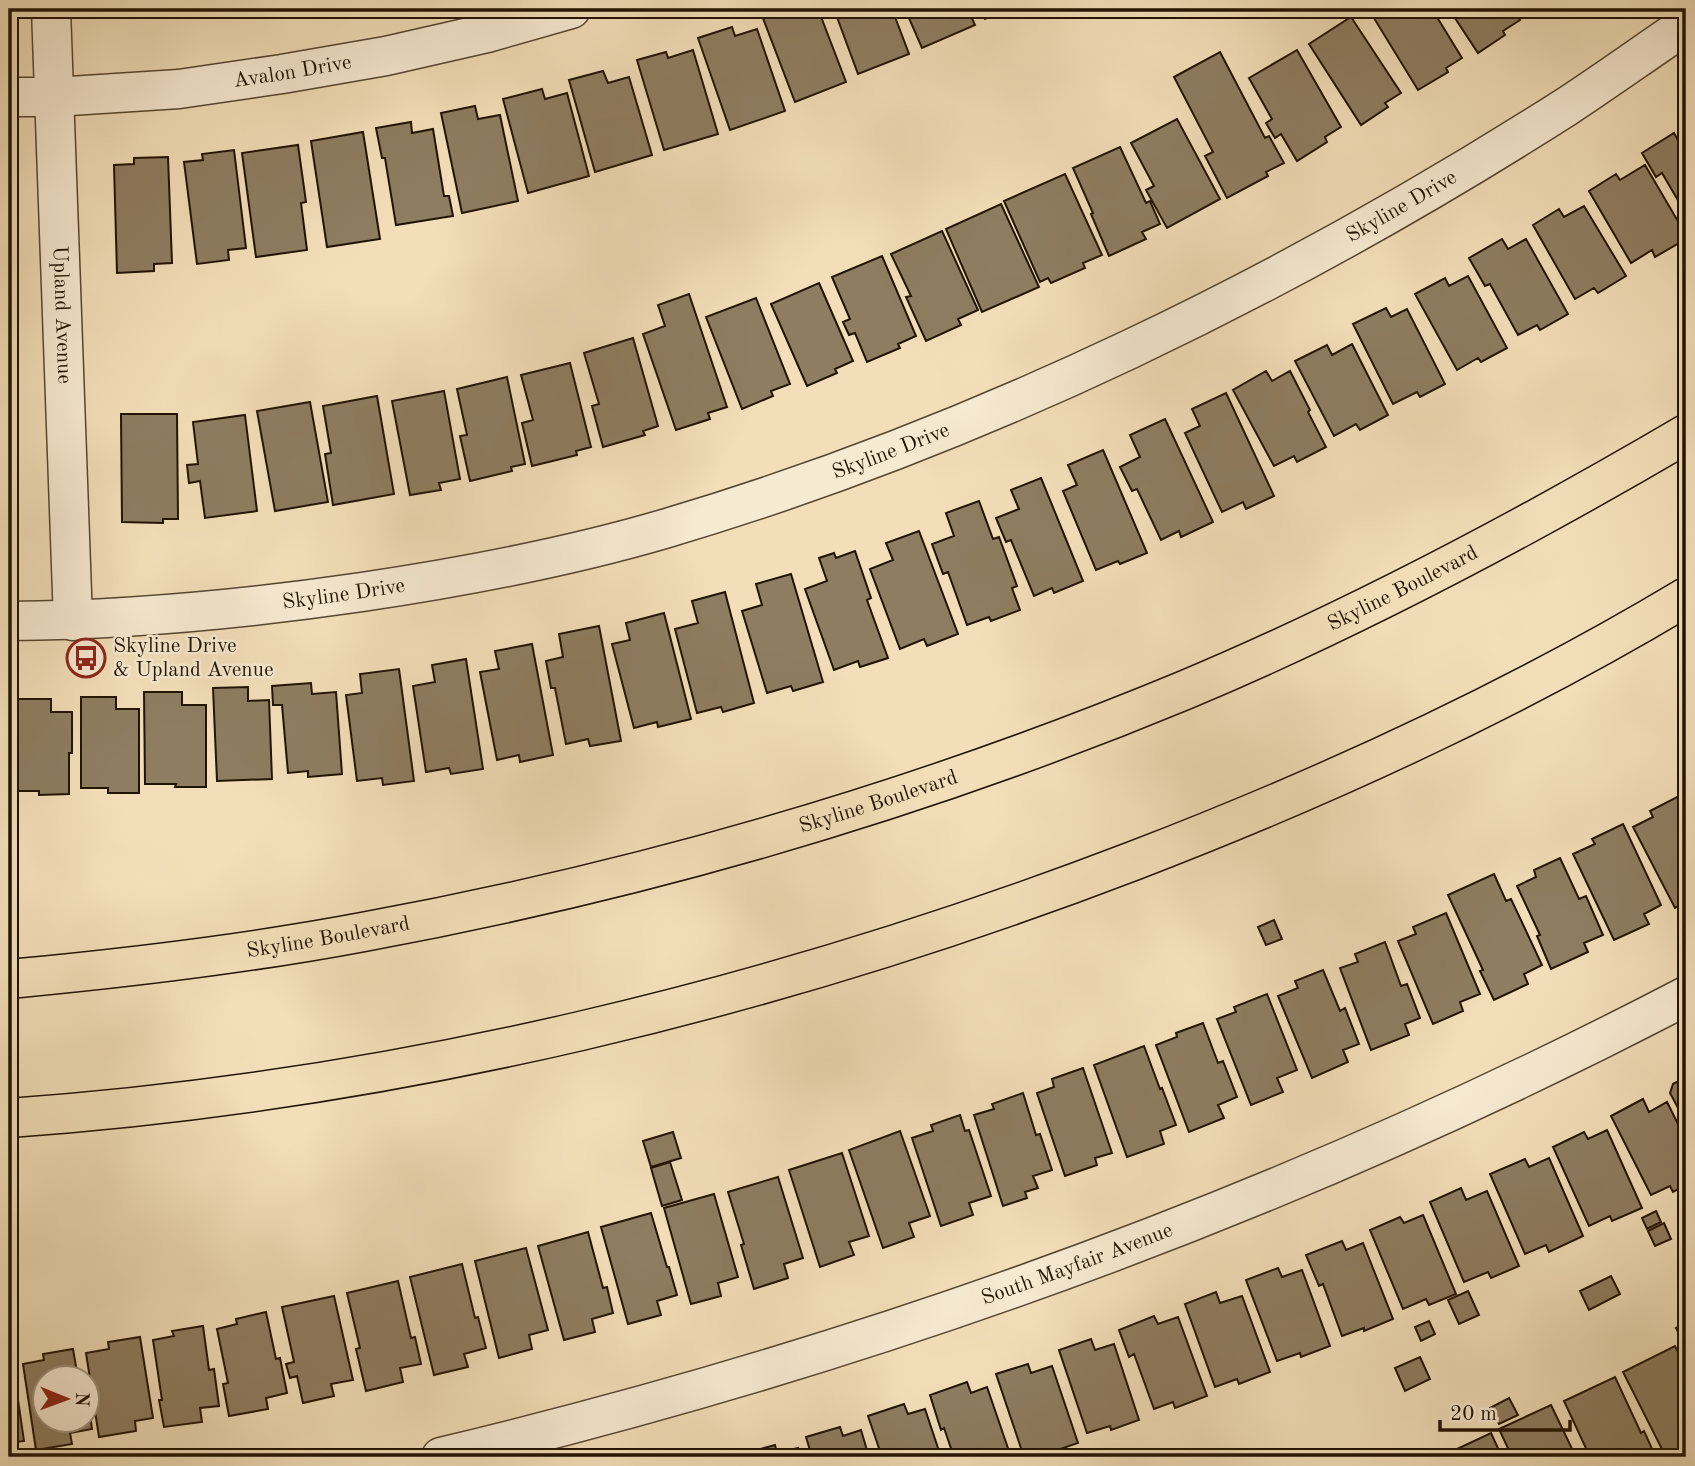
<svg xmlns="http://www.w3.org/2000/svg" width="1695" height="1466" viewBox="0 0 1695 1466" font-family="'Old Standard TT',serif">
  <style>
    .building { fill: #8e7d61; stroke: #211302; stroke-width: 2 }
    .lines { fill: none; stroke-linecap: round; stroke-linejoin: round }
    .street-casing { stroke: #554630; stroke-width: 41 }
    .primary-casing { stroke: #211302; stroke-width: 41 }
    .street { stroke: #f7ead2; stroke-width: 38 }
    .primary { stroke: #f2dfb9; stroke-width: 38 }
    .labels { text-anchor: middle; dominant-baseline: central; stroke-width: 5; stroke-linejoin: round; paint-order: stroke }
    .street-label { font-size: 21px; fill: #211302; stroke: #f7ead2 }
    .poi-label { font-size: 21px; fill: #211302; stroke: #f7ead2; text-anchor: start }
  </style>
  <rect width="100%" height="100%" fill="#f2dfb9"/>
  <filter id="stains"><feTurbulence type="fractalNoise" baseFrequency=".00286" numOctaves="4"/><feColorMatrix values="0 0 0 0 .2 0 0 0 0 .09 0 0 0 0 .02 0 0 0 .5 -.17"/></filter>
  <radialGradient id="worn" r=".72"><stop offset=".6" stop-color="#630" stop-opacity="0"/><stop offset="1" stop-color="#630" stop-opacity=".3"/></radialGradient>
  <path class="building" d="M107,9H163V10L107,12Z
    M771,9H796L797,12L807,9H818L846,82L795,102L761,13Z
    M834,9H892L909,54L858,74Z
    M905,9H968L975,25L922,48Z
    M980,9H1007L985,19Z
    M1371,9H1432L1462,58L1446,68L1448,72L1418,90L1369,10Z
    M1449,9H1512L1520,20L1503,31L1505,35L1478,53Z
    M1351,17L1401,93L1385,103L1388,107L1361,125L1309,44Z
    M732,27L735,36L757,29L785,111L730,130L698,38Z
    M693,50L718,134L664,150L637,60L666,52L668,58Z
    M1297,50L1341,127L1325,137L1327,142L1297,161L1281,134L1275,138L1266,123L1272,119L1249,78Z
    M1220,52L1265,138L1269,136L1284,163L1266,172L1268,176L1227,198L1205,156L1213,152L1174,77Z
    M603,71L608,83L629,77L652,155L595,172L569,80Z
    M542,89L545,99L567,93L589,176L528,193L503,99Z
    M475,106L478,119L500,115L518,201L462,213L441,113Z
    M1177,119L1220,199L1167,228L1146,190L1154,186L1131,143Z
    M411,122L412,133L433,129L444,196H449L453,216L396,225L385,158H382L376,128Z
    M363,132L380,239L327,247L311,141Z
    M1674,133L1679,142L1686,138V214L1662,173L1656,177L1642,153Z
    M298,145L306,202L301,203L307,250L256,257L242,153Z
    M1120,147L1146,203L1150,201L1160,224L1142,232L1146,239L1109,256L1091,214L1093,213L1073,168Z
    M234,150L246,248L228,250L229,260L197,264L184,162L203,160L202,154Z
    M168,157L172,263L154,264V271L117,273L114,165L134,164V158Z
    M1645,165L1686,235V239L1655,257L1652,250L1631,263L1589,191L1616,174L1620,180Z
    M1065,174L1102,255L1083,263L1085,268L1051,283L1048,278L1040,282L1004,201Z
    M1001,204L1039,287L982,312L946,229Z
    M1584,206L1626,276L1598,293L1594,288L1575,299L1533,225L1559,209L1564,217Z
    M942,231L978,310L958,319L961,325L926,341L906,297L911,296L891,254Z
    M1502,239L1508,249L1526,239L1568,314L1540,330L1537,325L1518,335L1490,284L1485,286L1469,258Z
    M882,256L916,336L898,344L900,348L867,362L855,333L849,335L843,322L850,319L832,277Z
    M1468,276L1507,348L1481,362L1478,358L1457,370L1415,294L1445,278L1449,286Z
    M819,283L853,361L835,369L837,373L807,386L771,304Z
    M689,294L727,407L708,413L710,419L676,430L643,334L665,326L658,305Z
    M756,298L790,384L771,391L773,396L742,409L706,317Z
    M1386,308L1391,317L1407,309L1445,384L1420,397L1417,392L1393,404L1353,324Z
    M633,338L658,426L643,431L645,435L603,447L592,406L599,404L584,353Z
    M1352,344L1388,415L1360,430L1356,424L1334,436L1295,361L1327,345L1332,355Z
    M570,363L591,447L576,451L577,455L532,466L522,423L533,420L521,375Z
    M1266,371L1272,381L1290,371L1310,410L1308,412L1326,447L1297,462L1294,456L1274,466L1233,390Z
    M507,377L525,464L511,467L512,471L470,481L460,436L467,435L457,389Z
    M444,391L460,479L439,483L441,490L410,495L392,401Z
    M1226,393L1274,496L1246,509L1243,502L1222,512L1185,433L1200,426L1192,409Z
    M377,396L394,494L333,505L325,454L331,453L323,406Z
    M310,402L328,502L275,511L257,411Z
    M121,414H177L178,519H163V523L122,522Z
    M245,415L257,511L205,518L200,481L189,483L187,465L198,464L193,422Z
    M1165,419L1213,522L1181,537L1179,531L1161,540L1137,489L1132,491L1120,467L1140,457L1130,435Z
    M1103,450L1147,553L1120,564L1118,561L1096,570L1063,491L1077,485L1068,465Z
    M1041,478L1083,581L1054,593L1052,588L1034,596L1011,540L1006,542L996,518L1019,509L1011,490Z
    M979,501L993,539L999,537L1017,586L1012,588L1020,610L991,621L989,617L967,625L948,572L943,574L932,544L954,536L946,513Z
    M919,531L958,634L927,646L924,639L900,649L870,569L893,560L886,543Z
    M855,551L871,598L867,600L888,658L860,667L858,661L834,670L805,589L827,581L819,558L834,553L836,558Z
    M791,574L823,682L793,691L791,686L767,693L742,611L762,605L756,584Z
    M725,592L754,703L723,712L721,707L697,713L675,629L698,623L692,601Z
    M664,613L691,719L658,727L657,722L634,728L612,644L630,640L626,623Z
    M599,626L621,741L590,746L588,739L566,744L555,688H551L546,661L563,657L559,634Z
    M532,644L553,755L520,762L519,755L497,760L480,672L499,669L495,651Z
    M466,659L483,769L451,774L449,768L426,772L413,686L435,682L432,665Z
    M399,669L414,781L383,785L382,778L357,781L346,695L362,693L360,674Z
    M311,683L312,694L336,692L342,774L308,777V771L288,773L282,705H273L272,686Z
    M248,687V701L269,700L272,779L217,781L213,688Z
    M144,692H182V705H206V787H175L176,784H145Z
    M81,697H116V709H139V793H108V788H81Z
    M16,699H51V712H72V753H69V794L39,795V791H17V731H14L13,706H17Z
    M1679,796L1686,809V902L1675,908L1633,827L1653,817L1650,811Z
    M1623,824L1661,905L1644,914L1649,924L1614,940L1573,854L1595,844L1592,839Z
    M1560,858L1579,899L1586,896L1603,935L1584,943L1588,952L1551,969L1537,936L1540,935L1517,886L1536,877L1534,870Z
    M1494,874L1506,901L1511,899L1542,965L1524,974L1528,984L1494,1000L1480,971L1483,970L1448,895Z
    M1446,913L1480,994L1460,1002L1463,1011L1433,1024L1398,941L1416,934L1413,927Z
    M1274,920L1282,939L1266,945L1258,927Z
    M1385,942L1401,986L1407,984L1420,1018L1405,1024L1409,1035L1371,1050L1340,968L1358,962L1355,954Z
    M1323,970L1340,1011L1345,1008L1359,1044L1343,1050L1348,1062L1312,1078L1278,996L1298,988L1295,981Z
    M1267,994L1297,1070L1277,1078L1283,1092L1251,1105L1217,1019L1236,1012L1234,1007Z
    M1203,1023L1218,1063L1223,1061L1237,1097L1218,1105L1224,1118L1189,1132L1156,1045L1177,1037L1176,1033Z
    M1144,1046L1160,1089L1162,1088L1176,1125L1160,1131L1164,1144L1127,1157L1094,1065Z
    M1083,1068L1112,1153L1095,1158L1097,1165L1065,1176L1037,1093L1054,1087L1052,1079Z
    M1686,1077V1120L1685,1121L1670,1093L1673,1084Z
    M1023,1093L1036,1135L1040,1134L1052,1170L1033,1176L1038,1188L1025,1192L1027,1198L1003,1206L974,1115L994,1109L992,1104Z
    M1643,1099L1649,1112L1667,1102L1686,1140V1185L1673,1192L1670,1186L1651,1195L1611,1116Z
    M960,1115L965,1131L969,1130L991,1196L969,1203L973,1215L941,1226L912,1138L933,1131L931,1125Z
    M1607,1130L1642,1208L1612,1221L1610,1216L1589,1226L1553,1147L1584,1132L1588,1139Z
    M900,1131L930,1216L909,1223L914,1237L883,1248L849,1150Z
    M673,1132L681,1158L651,1167L643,1141Z
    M842,1153L869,1236L849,1242L854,1255L820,1267L789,1170Z
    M1549,1158L1583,1236L1549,1252L1546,1245L1525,1254L1490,1174L1525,1159L1529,1167Z
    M670,1162L682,1200L662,1206L651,1168Z
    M778,1177L803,1258L784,1264L788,1278L754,1289L741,1245L744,1244L728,1192Z
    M1461,1188L1466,1200L1487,1191L1519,1266L1491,1278L1488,1272L1464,1282L1430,1202Z
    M714,1194L738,1277L718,1283L721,1296L691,1304L664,1208Z
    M1656,1211L1661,1222L1647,1229L1642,1218Z
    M651,1213L667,1267H669L677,1295L657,1301L661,1315L628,1324L601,1227Z
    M1423,1215L1456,1294L1429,1305L1426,1299L1403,1309L1370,1230L1400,1217L1404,1223Z
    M1664,1223L1671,1239L1655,1246L1648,1231Z
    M588,1232L603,1288L607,1287L613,1313L592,1319L595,1332L564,1340L538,1246Z
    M1342,1241L1346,1250L1363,1243L1393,1319L1364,1331V1328L1342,1336L1323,1284L1319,1286L1306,1255Z
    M526,1248L548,1330L529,1335L532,1349L499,1358L475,1261Z
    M462,1264L475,1318L478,1317L486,1348L464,1354L468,1367L434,1375L410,1277Z
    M1278,1268L1282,1277L1302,1270L1330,1346L1301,1357L1300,1353L1277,1361L1246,1280Z
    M1611,1276L1620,1294L1589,1310L1580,1291Z
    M398,1281L411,1338L415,1337L421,1364L400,1368L403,1382L366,1391L356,1349L360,1348L347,1293Z
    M1468,1291L1479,1315L1459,1324L1448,1300Z
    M1216,1292L1220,1303L1242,1296L1270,1372L1239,1384L1237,1379L1215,1387L1185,1304Z
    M334,1296L353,1380L331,1384L334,1396L303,1403L297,1376L290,1378L286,1364L294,1362L282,1307Z
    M266,1312L276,1359L280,1358L287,1393L266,1398L268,1409L229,1416L223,1384L228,1383L217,1329L237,1324L236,1319Z
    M1154,1316L1158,1324L1178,1317L1207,1396L1175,1408L1173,1402L1154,1409L1134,1354L1129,1357L1119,1330Z
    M1429,1321L1435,1334L1421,1341L1415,1327Z
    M1684,1324L1686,1329V1341L1683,1342L1676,1328Z
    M203,1326L209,1370L214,1369L219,1406L200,1408L202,1422L164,1427L159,1400H162L153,1340L174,1336L172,1331Z
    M140,1337L153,1418L135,1421L136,1431L99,1437L86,1353L109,1349L108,1342Z
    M1091,1339L1095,1350L1114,1344L1139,1420L1111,1430L1110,1426L1087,1433L1059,1350Z
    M1675,1346L1686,1369V1457H1666L1623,1372Z
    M73,1349L78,1378H46V1420H88V1401L92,1429L70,1433L72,1444L36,1450L23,1364L44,1360L43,1354Z
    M1420,1357L1430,1379L1405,1391L1395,1368Z
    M9,1359H12L24,1441L9,1443Z
    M1028,1364L1031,1373L1052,1366L1078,1443L1037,1457H1024L996,1374Z
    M1615,1377L1641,1433L1644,1431L1653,1451L1640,1457H1590L1564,1401Z
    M967,1382L971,1393L987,1387L1011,1457H954L944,1428L941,1430L930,1395Z
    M1509,1398L1518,1415L1499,1424L1490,1408Z
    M904,1404L908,1414L925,1409L941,1457H882L868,1416Z
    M1551,1405L1574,1453L1579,1451L1582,1457H1512L1499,1429Z
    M840,1427L843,1436L861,1430L869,1457H812L806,1437Z
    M1491,1433L1502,1457H1440Z
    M775,1445L777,1453L798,1448L800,1457H740L739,1455Z"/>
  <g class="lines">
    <defs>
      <g id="street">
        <path id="s1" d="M51,9L73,621"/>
        <path id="s2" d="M9,97H54L179,89L282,74L386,56L487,33L571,9"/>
        <path id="s3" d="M9,621C127,620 245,609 362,592C463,577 565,558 664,529C979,436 1289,284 1566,107C1607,80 1646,52 1686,25"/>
        <path id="s4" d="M441,1457C872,1354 1293,1201 1686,996"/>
      </g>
      <g id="primary">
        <path id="s5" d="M9,979C127,968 246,954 363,932C645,880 920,800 1185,690C1359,617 1524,529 1686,434"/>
        <path d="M9,1118C393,1091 773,999 1133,861C1323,788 1511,702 1686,597"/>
      </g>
    </defs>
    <use href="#street" class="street-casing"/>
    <use href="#primary" class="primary-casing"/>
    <use href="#street" class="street"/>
    <use href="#primary" class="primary"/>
  </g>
  <defs>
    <symbol id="bus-ring" viewBox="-11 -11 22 22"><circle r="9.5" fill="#f7ead2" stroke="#8f2418" stroke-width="1.5"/><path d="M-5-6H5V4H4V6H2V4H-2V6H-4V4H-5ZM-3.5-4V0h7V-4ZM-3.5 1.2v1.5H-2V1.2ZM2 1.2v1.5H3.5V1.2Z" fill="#8f2418"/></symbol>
  </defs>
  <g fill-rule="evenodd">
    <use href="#bus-ring" x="64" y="636" width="44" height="44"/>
  </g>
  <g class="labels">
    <g class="street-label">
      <text stroke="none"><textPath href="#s2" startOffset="285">Avalon Drive</textPath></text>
      <text stroke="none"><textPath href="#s3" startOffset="1470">Skyline Drive</textPath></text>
      <text stroke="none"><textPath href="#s1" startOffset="306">Upland Avenue</textPath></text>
      <text stroke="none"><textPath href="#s3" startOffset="903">Skyline Drive</textPath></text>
      <text stroke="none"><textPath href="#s5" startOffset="1456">Skyline Boulevard</textPath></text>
      <text stroke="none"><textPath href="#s3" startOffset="336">Skyline Drive</textPath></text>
      <text stroke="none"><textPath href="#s5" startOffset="889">Skyline Boulevard</textPath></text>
      <text stroke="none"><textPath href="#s5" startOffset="322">Skyline Boulevard</textPath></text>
      <text stroke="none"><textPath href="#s4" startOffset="665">South Mayfair Avenue</textPath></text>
    </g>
    <g class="poi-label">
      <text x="113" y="646">Skyline Drive<tspan x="113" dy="24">&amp; Upland Avenue</tspan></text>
    </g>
  </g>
  <rect width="1695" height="1466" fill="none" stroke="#f2dfb9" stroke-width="35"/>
  <rect x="10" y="10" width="1674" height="1445" fill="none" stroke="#211302" stroke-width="3.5"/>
  <rect x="18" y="18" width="1660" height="1431" fill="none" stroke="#211302" stroke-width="2"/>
  <g transform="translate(66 1399) rotate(91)"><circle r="33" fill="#f7ead2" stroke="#a1947f" stroke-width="2"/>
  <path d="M0-5L12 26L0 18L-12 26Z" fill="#8f2418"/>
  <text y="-10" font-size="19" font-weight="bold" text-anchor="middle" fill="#211302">N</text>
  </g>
  <path d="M1440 1420v10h130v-10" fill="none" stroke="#211302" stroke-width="3.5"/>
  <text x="1450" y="1420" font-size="21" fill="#211302" stroke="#f7ead2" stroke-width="5" paint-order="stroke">20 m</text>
  <rect width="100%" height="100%" filter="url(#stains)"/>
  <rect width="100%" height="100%" fill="url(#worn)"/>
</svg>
